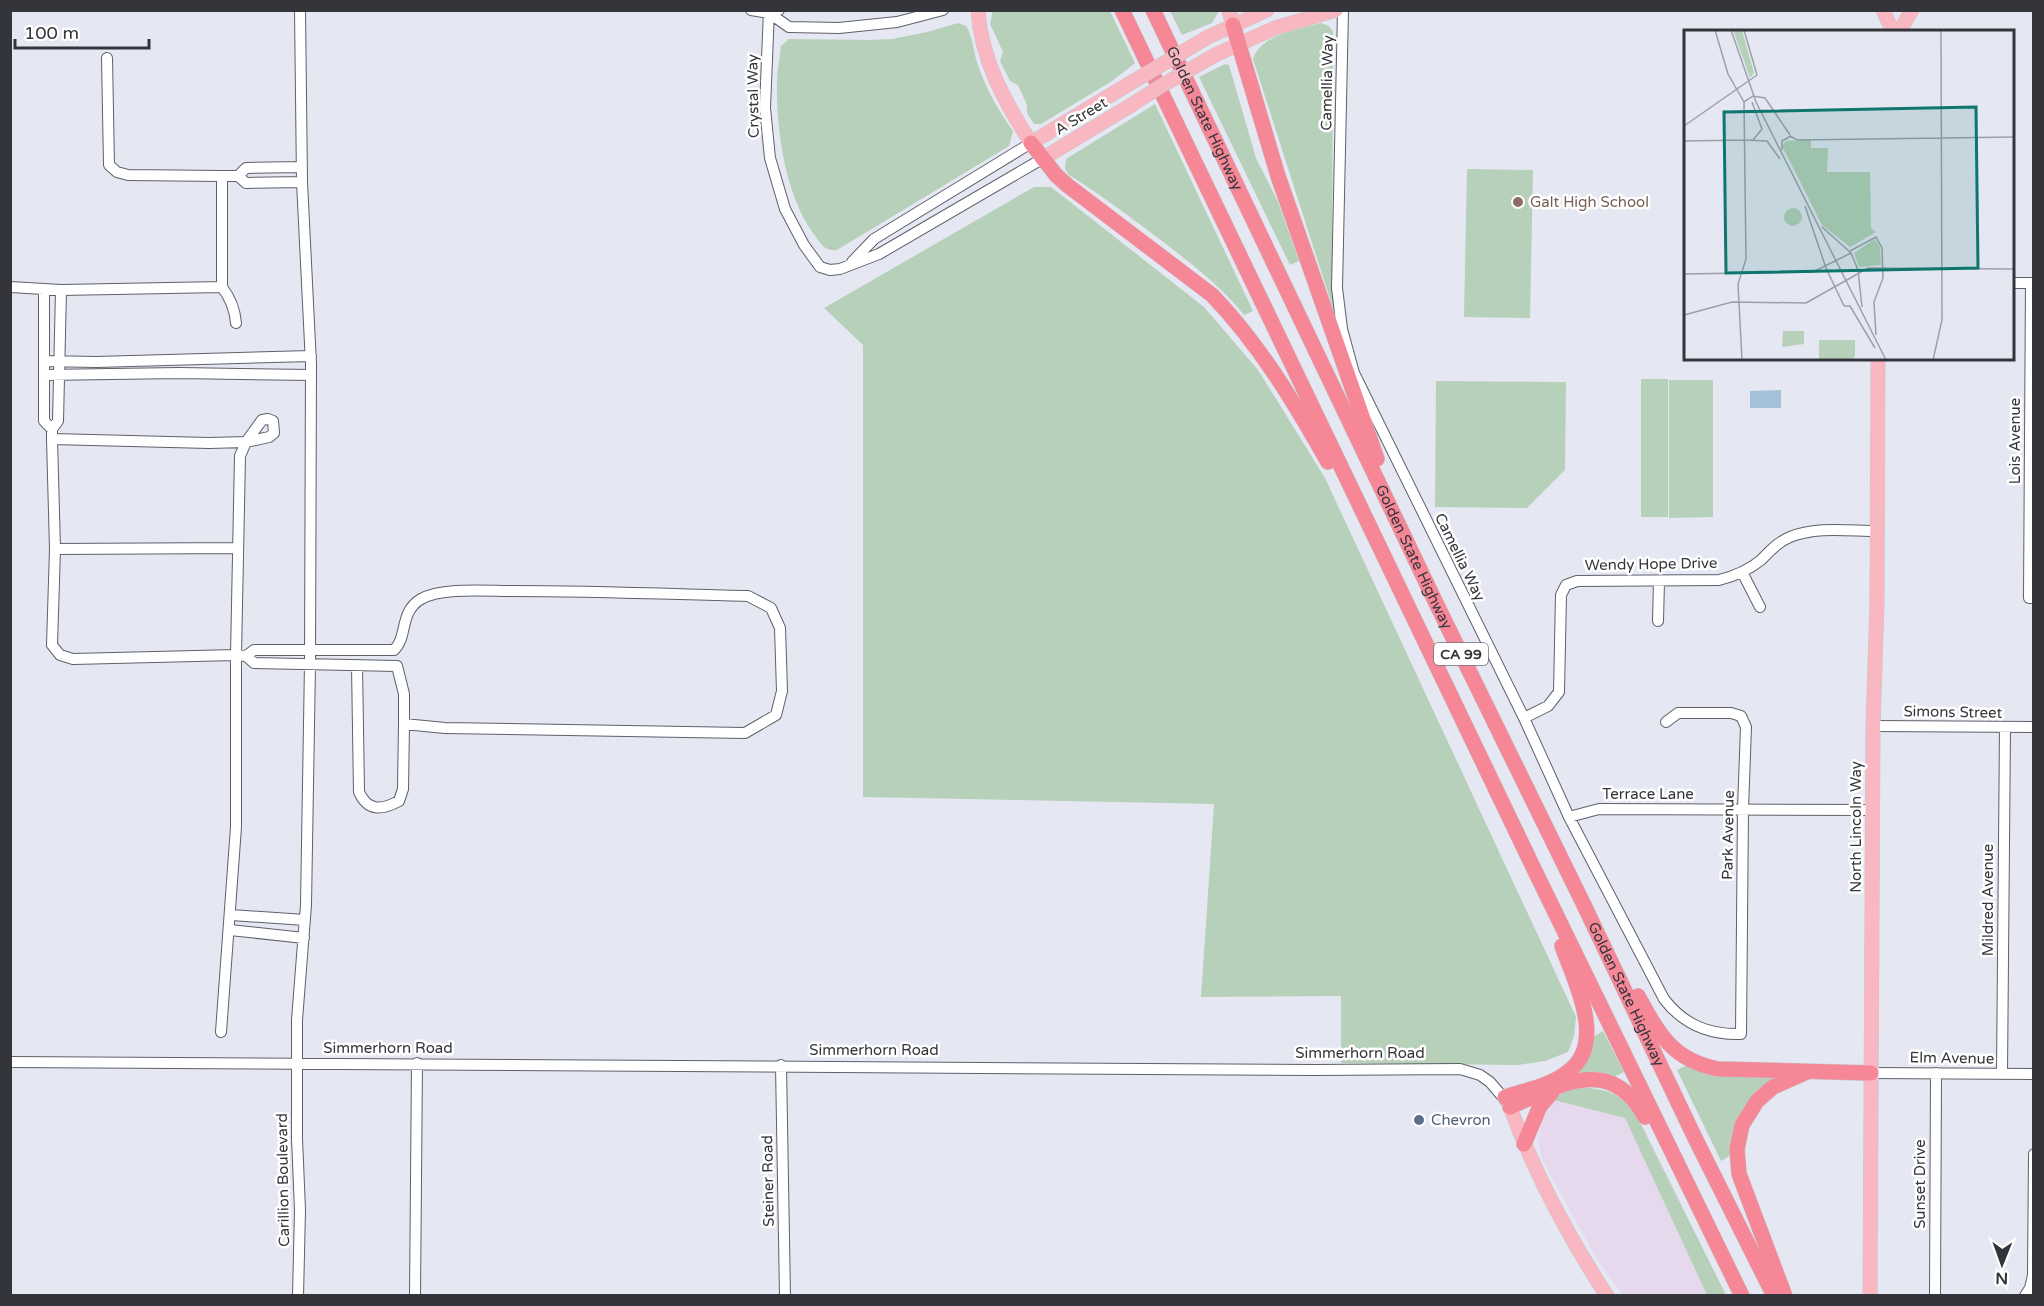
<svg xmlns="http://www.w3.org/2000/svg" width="2044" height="1306" viewBox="0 0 2044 1306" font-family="'Varela Round',sans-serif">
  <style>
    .commercial { fill: #e6d9ed }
    .green { fill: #b7d0b9 }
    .water { fill: #a4c1d9 }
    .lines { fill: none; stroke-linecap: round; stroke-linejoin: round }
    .minor-casing { stroke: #5e606a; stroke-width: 12 }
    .major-casing { stroke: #c6c6c8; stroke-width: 15 }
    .highway-casing { stroke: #c6c6c8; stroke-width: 16 }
    .minor { stroke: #fff; stroke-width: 10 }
    .major { stroke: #f9b7c1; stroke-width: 14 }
    .highway { stroke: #f58797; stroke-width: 15 }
    .major-bridge-casing { stroke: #c6c6c8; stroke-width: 15; stroke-linecap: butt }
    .major-bridge { stroke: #f9b7c1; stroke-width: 14 }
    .education-dot { fill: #8d6e63; stroke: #fff; stroke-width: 2 }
    .service-dot { fill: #5c6f8a; stroke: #fff; stroke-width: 2 }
    .labels { text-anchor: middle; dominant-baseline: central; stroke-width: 5; stroke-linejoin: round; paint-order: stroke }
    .shield { fill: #fff; stroke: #717275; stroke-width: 1.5 }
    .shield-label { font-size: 14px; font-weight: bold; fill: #34353a }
    .street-label { font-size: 15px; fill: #34353a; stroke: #fff }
    .education-label { font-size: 15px; fill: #785e54; stroke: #fff; text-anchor: start }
    .service-label { font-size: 15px; fill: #4e5e75; stroke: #fff; text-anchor: start }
    .inset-road { fill: none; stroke: #9ea0a9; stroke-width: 1.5 }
    .view { fill: #0f766e; fill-opacity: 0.15; stroke: #0f766e; stroke-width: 3 }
    .inset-edge { fill: none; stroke: #34353a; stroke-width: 3 }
  </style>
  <rect width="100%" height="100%" fill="#e5e7f3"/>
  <path class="commercial" d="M1554,1100L1625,1118L1707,1295H1622L1595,1256L1541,1157L1538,1139L1542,1119Z"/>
  <path class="green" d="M993,10L1110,11L1135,63L1112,81L1041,124H1034L1027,113V105L1018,85L1010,81L1000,61L1003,52L990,24Z
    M1170,11H1219L1212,23L1182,35Z
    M958,23L966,26C973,37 973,50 977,62C985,87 997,109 1013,131L1009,146L837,250C824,252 820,242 813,233C785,194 776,129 777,82C777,70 780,58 781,46L789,39L869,40L892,39L927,32Z
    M1321,23L1329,26L1333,32L1332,264L1339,327L1253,59C1261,34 1298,30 1321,23Z
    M1225,64L1229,65L1256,158L1278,202L1299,261L1290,265L1199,77Z
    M1155,104L1253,311L1244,315C1222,287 1194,266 1166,244C1134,220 1103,196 1069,175L1065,169L1066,159Z
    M1467,169L1533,170L1530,318L1464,317Z
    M1034,187H1051L1204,307L1258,370L1325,478L1576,1017L1574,1036L1568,1052L1545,1061L1518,1065L1341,1063V996L1201,997L1214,804L863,797V345L824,308Z
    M1641,379H1668V517H1641Z
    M1669,380H1713V517L1669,518Z
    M1436,381L1566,382L1565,470L1527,508L1435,507Z
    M1603,1031L1624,1072L1612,1078L1576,1075L1574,1073L1591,1038Z
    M1687,1065L1788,1075L1737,1119L1732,1138L1731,1155L1721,1161L1677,1070Z
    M1580,1087C1609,1090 1619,1092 1637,1116L1726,1295H1707L1625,1118L1554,1100L1566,1090Z"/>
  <path class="water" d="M1781,390V408H1750V391Z"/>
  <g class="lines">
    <defs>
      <path id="minor" d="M751,10L769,13L779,10
        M769,10L765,108L770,158L785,209L804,245L820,267L830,270L840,269L879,254L1042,159
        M1343,10L1337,288L1342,329L1354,373L1524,718L1569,817L1664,999C1684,1025 1709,1035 1741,1034L1743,809L1746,727L1741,716L1731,713H1678L1666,722
        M769,13L789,27L839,28L897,22L943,10
        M222,176H238L246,183L302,182
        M238,176L246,168L302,167
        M852,262L874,239L1031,143
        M2012,283H2034
        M2031,283L2029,598H2034
        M10,287L61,290L222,287V176L128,175L117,172L109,165L107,58
        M222,287C231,299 235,309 236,323
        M44,289V421L52,429
        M44,361L96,362L311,356
        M44,375L179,373L311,375
        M268,419L273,421L274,433L269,437L246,442L262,420Z
        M52,439V429L58,421L61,290
        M55,549L238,548
        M1742,572L1760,607
        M1658,621L1659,581
        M357,665L359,792C368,812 382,810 399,801L403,789L404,724
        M1524,718L1548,706L1559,692L1561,595L1566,585L1577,581L1719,580C1735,576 1749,570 1761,560C1770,551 1778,542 1790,537C1816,526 1850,531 1878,531
        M1873,726L2034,727
        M1569,817L1599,809L1873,810
        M231,915L305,920
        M230,930L304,938
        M221,1032L236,827V655L240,456L246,442L209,443L52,439L55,549L52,645L60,655L73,659L236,655L246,656L254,650H394C408,637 399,612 421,599C442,587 486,591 511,591C590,591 669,594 748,596L771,608L780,628L782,691L776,715L745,733L445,728L404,724V694L397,666L254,663L246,656
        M10,1062L1315,1070L1460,1069L1480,1075L1490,1082L1507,1102
        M781,1065L785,1296
        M1871,1073L2034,1074
        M2002,1074L2005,727
        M298,1296L300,1210L297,1138V1020L306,905L310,664L311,364L302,182L300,10
        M415,1296L417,1063
        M1935,1296L1936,1073
        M2025,1296L2030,1288L2033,1275L2034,1154"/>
      <path id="major" d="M978,10C981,60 1005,102 1031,143L1124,87
        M1229,10L1233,25
        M1883,10L1893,32
        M1899,32L1912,10
        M1208,37L1267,10
        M1215,55L1275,28L1336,10
        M1042,159L1133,104
        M1510,1107C1535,1174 1568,1236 1607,1296
        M1870,1296L1873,726L1877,604L1878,358"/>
      <g id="highway">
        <path d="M1122,10L1534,869L1742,1296"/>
        <path id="s1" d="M1153,10L1435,601L1582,901L1695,1138L1774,1296"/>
        <path d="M1233,25L1278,176L1377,459"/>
        <path d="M1031,143L1056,175L1067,185L1212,295C1260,345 1294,402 1328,462"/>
        <path d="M1638,996C1659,1034 1672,1060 1718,1069L1871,1073"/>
        <path d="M1505,1097C1526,1090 1551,1086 1569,1071C1607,1042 1574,980 1562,946"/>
        <path d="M1510,1107C1559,1086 1610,1053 1645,1117"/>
        <path d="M1524,1144L1540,1106L1552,1092"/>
        <path d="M1785,1296L1739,1174L1737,1149L1742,1125L1757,1101L1773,1087L1807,1072"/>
      </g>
    </defs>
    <use href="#minor" class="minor-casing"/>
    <use href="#major" class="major-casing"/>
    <use href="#highway" class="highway-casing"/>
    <use href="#minor" class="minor"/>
    <use href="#major" class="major"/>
    <use href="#highway" class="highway"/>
    <defs>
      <path id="major-bridge" d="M1124,87L1208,37
        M1133,104L1161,86L1215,55"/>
    </defs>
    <use href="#major-bridge" class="major-bridge-casing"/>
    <use href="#major-bridge" class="major-bridge"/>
  </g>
  <circle class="education-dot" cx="1518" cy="202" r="6"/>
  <circle class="service-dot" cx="1419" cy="1120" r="6"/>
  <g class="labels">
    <rect class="shield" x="1434" y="643" width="54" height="22" rx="4.5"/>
    <g class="shield-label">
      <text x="1461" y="654">CA 99</text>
    </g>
    <g class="street-label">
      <text transform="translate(1327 83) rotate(-89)">Camellia Way</text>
      <text transform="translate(753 96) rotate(-91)">Crystal Way</text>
      <text transform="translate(1081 116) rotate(-31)">A Street</text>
      <text stroke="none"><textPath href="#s1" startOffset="120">Golden State Highway</textPath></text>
      <text transform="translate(2015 441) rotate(-90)">Lois Avenue</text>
      <text stroke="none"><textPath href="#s1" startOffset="606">Golden State Highway</textPath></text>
      <text transform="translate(1460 557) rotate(64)">Camellia Way</text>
      <text transform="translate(1651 564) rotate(-1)">Wendy Hope Drive</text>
      <text transform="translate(1953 712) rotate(1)">Simons Street</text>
      <text x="1648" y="794">Terrace Lane</text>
      <text transform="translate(1856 827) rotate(-90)">North Lincoln Way</text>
      <text transform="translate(1728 835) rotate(-89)">Park Avenue</text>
      <text transform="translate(1988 900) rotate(-90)">Mildred Avenue</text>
      <text stroke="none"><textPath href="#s1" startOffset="1092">Golden State Highway</textPath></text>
      <text x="388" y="1048">Simmerhorn Road</text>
      <text x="874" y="1050">Simmerhorn Road</text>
      <text x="1360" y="1053">Simmerhorn Road</text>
      <text transform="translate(1952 1058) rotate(1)">Elm Avenue</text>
      <text transform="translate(283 1180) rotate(-91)">Carillion Boulevard</text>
      <text transform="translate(768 1181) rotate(-91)">Steiner Road</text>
      <text transform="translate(1920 1184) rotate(-90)">Sunset Drive</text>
    </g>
    <g class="education-label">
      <text x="1530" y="202">Galt High School</text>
    </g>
    <g class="service-label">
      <text x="1431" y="1120">Chevron</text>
    </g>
  </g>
  <g transform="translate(1684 30)">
    <rect width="330" height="330" fill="#e5e7f3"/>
    <path d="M49,0H58L70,43L66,48ZM127,110V118H144L143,142H186L187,198L192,202L166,217L138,195L98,116L102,111ZM100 187a9 9 0 1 1 18 0a9 9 0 1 1-18 0ZM191,209L196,217L197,235L175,237L170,223ZM120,301V314L98,317L99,301ZM135,310H171V326L168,330H135Z" fill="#b7d0b9"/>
    <path class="inset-road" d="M31,0L44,44L60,72M47,0L72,72L202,330M68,72L78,99L69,110M0,96L73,45L60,0M106,106L113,110L330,107M61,110L83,111L96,129M0,111L61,110M98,120V111L107,106M121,176L142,238M138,197L167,223M166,221L192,207L198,218L199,248L190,272L192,305M142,238L160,276M174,240L178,277M58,243L129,242L167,223L174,240M0,244L58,243M122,273L184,238L330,239M160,276H166L191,318M0,285L48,272L122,273M58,330L54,254L62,229L60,72L69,66L81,68L106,105M249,330L258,290L257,0"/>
    <path class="view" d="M292,77L294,238L42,243L40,82Z"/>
    <rect width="330" height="330" class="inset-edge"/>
  </g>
  <rect width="2044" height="1306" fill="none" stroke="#34353a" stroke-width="24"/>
  <g transform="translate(2002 1264) rotate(181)" stroke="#ffffff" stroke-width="4.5" paint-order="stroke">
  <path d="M0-4.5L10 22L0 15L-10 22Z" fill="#34353a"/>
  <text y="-9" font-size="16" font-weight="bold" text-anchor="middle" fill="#34353a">N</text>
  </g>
  <path d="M15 39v9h134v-9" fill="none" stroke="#34353a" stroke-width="3"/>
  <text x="24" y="39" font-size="18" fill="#34353a" stroke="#ffffff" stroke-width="4.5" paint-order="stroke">100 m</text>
</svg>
